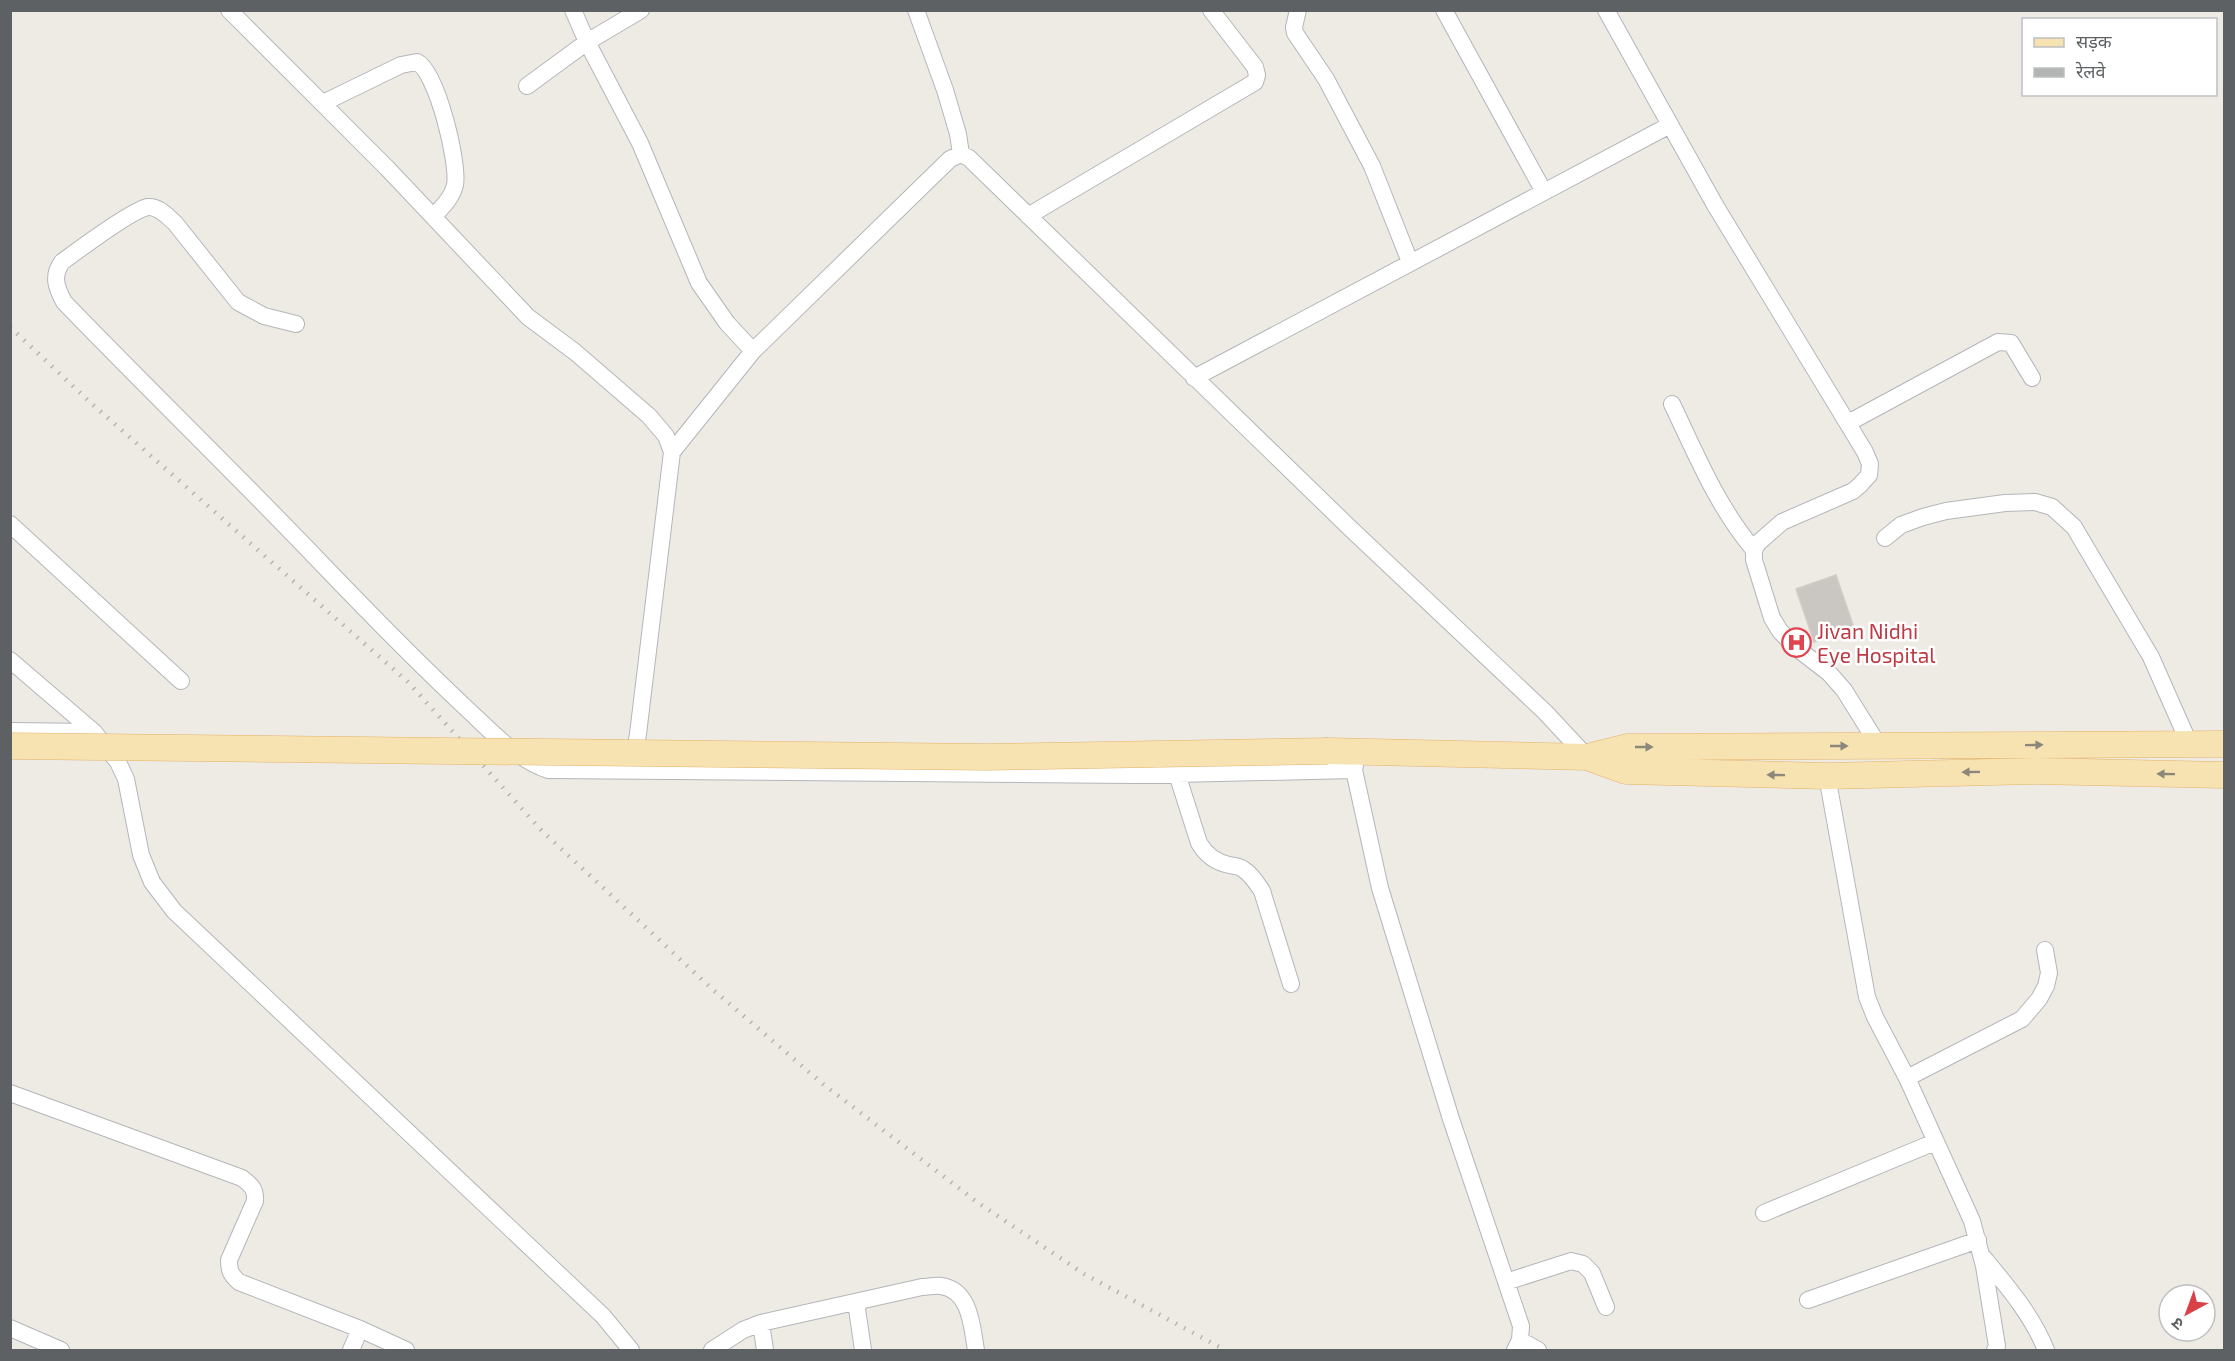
<svg xmlns="http://www.w3.org/2000/svg" width="2235" height="1361" viewBox="0 0 2235 1361" font-family="'Exo 2','Noto Sans Devanagari',sans-serif">
  <style>
    .building { fill: #cac6c2; stroke: #d2ccc4; stroke-width: 1.5 }
    .lines { fill: none; stroke-linecap: round; stroke-linejoin: round }
    .minor-casing { stroke: #b3b6b9; stroke-width: 18 }
    .primary-casing { stroke: #e4b169; stroke-width: 27 }
    .minor { stroke: #fff; stroke-width: 16 }
    .primary { stroke: #f7e3b1; stroke-width: 26 }
    .rail { stroke: #b3b4b4; stroke-width: 4.5; stroke-dasharray: 1.5 8; stroke-linecap: butt }
    .primary-bridge-casing { stroke: #e4b169; stroke-width: 27; stroke-linecap: butt }
    .primary-bridge { stroke: #f7e3b1; stroke-width: 26 }
    .oneway { fill: #8b887b }
    .labels { text-anchor: middle; dominant-baseline: central; stroke-width: 5; stroke-linejoin: round; paint-order: stroke }
    .health-label { font-size: 21px; fill: #be3a42; stroke: #fff; text-anchor: start }
  </style>
  <rect width="100%" height="100%" fill="#eeebe5"/>
  <path class="building" d="M1836,575L1854,628L1814,642L1796,589Z"/>
  <g class="lines">
    <defs>
      <path id="minor" d="M229,10L387,168L528,317L575,352L649,416L666,436L672,452L638,734L633,762
        M573,10L587,42L640,143L699,283L727,323L753,351
        M916,10L945,90L958,134L961,154
        M1298,10L1294,27L1295,33L1326,79L1372,166L1410,262
        M1444,10L1544,192
        M1606,10L1715,205L1865,452L1870,464L1869,475L1860,485L1853,491L1782,522L1758,543L1754,550V560L1772,618L1780,631L1794,646L1829,673L1844,690L1879,746
        M527,86L587,42L641,10
        M323,103L401,65L417,62C437,72 459,163 455,185C452,198 442,207 434,216
        M1028,216L1255,82L1257,75L1255,67L1211,10
        M296,324L264,316L238,302L175,223C168,217 159,206 148,207C133,209 77,251 62,262C52,276 56,287 64,302C149,390 237,475 322,564C369,613 416,661 466,708C491,731 516,759 548,770L1134,775L1354,770
        M1194,378L1670,125
        M1672,404C1697,456 1717,506 1754,550
        M1848,423L1998,342L2011,343L2032,378
        M672,452L753,351L950,159L961,154L969,158L1352,530L1545,712L1587,757
        M10,524L181,681
        M1885,538L1901,525L1923,517L1946,511L2005,503L2035,502L2052,507L2074,527L2151,657L2189,743
        M10,660L94,732L118,762L126,779L141,855L152,882L174,911L603,1316L631,1350
        M10,731L94,732
        M1356,760L1354,770L1380,888L1451,1119L1521,1326L1520,1340L1515,1350
        M1177,774L1199,843C1206,855 1215,862 1229,865C1234,866 1239,866 1243,869C1251,874 1256,882 1262,891L1291,984
        M1827,776L1867,997L1875,1017L1907,1078L1972,1221L1984,1266L1997,1346L1995,1350
        M1907,1078L2022,1019L2039,999L2046,986L2049,973L2045,950
        M10,1093L242,1178C251,1185 256,1189 255,1201L229,1260C229,1271 231,1275 239,1282L360,1329L406,1350
        M1764,1213L1935,1142
        M1983,1257C2007,1286 2032,1315 2046,1350
        M1506,1282L1571,1261L1583,1264L1592,1273L1606,1307
        M1808,1300L1978,1240
        M856,1302L863,1350
        M761,1323L765,1350
        M10,1328L61,1350
        M1520,1340L1538,1350
        M351,1350L360,1329
        M712,1350L743,1330L761,1323L922,1287C928,1287 935,1285 941,1286C971,1290 972,1328 976,1350"/>
      <path id="primary" d="M1328,751L1587,757L1627,747L2224,744
        M1587,757L1626,771L1827,776L2035,771L2224,775"/>
    </defs>
    <use href="#minor" class="minor-casing"/>
    <use href="#primary" class="primary-casing"/>
    <use href="#minor" class="minor"/>
    <use href="#primary" class="primary"/>
    <path class="rail" d="M10,327L92,404L408,682L542,831L711,988L823,1084L977,1202L1084,1274L1225,1350"/>
    <defs>
      <path id="primary-bridge" d="M10,746L987,757L1328,751"/>
    </defs>
    <use href="#primary-bridge" class="primary-bridge-casing"/>
    <use href="#primary-bridge" class="primary-bridge"/>
  </g>
  <defs><path id="oneway-solid" d="M-6-.8H1V-3.2L6.5 0L1 3.2V.8H-6Z" transform="scale(1.5)"/></defs>
  <g class="oneway">
    <use href="#oneway-solid" transform="translate(2034 745) rotate(-1)"/>
    <use href="#oneway-solid" transform="translate(1839 746)"/>
    <use href="#oneway-solid" transform="translate(1644 747)"/>
    <use href="#oneway-solid" transform="translate(1971 772) rotate(179)"/>
    <use href="#oneway-solid" transform="translate(2166 774) rotate(-179)"/>
    <use href="#oneway-solid" transform="translate(1776 775) rotate(-179)"/>
  </g>
  <defs>
    <symbol id="hospital-ring" viewBox="-11 -11 22 22"><circle r="9.5" fill="#fff" stroke="#e0444e" stroke-width="1.5"/><path d="M-5-5h3v3.5h4V-5h3V5h-3V1.5h-4V5h-3Z" fill="#e0444e"/></symbol>
  </defs>
  <g fill-rule="evenodd">
    <use href="#hospital-ring" x="1780" y="626" width="33" height="33"/>
  </g>
  <g class="labels">
    <g class="health-label">
      <text x="1817" y="630">Jivan Nidhi<tspan x="1817" dy="24">Eye Hospital</tspan></text>
    </g>
  </g>
  <rect width="2235" height="1361" fill="none" stroke="#5d6164" stroke-width="24"/>
  <rect x="2022" y="18" width="195" height="78" fill="#ffffff" stroke="#bec0c1" stroke-width="1.5"/>
  <rect x="2034" y="38" width="30" height="9" fill="#f7e3b1" stroke="#bec0c1" stroke-width="1.5"/>
  <text x="2076" y="48" font-size="18" fill="#5d6164">सड़क</text>
  <rect x="2034" y="68" width="30" height="9" fill="#b3b4b4" stroke="#bec0c1" stroke-width="1.5"/>
  <text x="2076" y="78" font-size="18" fill="#5d6164">रेलवे</text>
  <g transform="translate(2187 1313) rotate(221)"><circle r="28" fill="#ffffff" stroke="#bec0c1" stroke-width="1.5"/>
  <path d="M0-4.5L10 22L0 15L-10 22Z" fill="#d94149"/>
  <text y="-9" font-size="16" font-weight="bold" text-anchor="middle" fill="#5d6164">उ</text>
  </g>
</svg>
